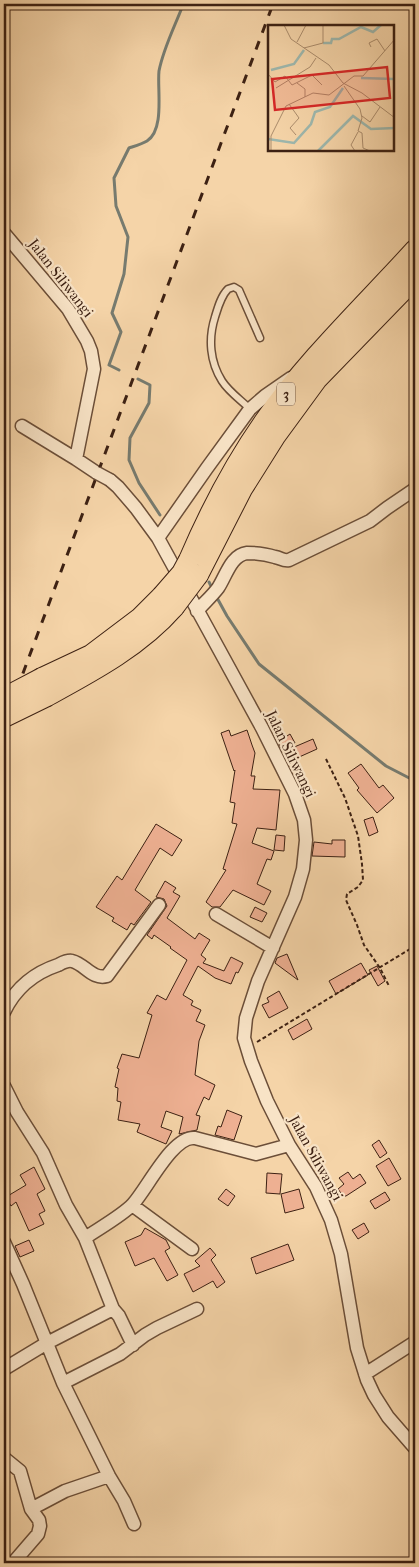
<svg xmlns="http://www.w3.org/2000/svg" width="419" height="1567" viewBox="0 0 419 1567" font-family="'IM FELL French Canon',serif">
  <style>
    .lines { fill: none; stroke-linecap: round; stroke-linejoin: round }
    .stream { stroke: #777b6f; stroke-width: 3 }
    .building { fill: #eeb092; stroke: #3d2113 }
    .lane-casing { stroke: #6b4e38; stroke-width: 9 }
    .street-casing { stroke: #6b4e38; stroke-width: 15 }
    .primary-casing { stroke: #3d2113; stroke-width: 22 }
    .path { stroke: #3d2113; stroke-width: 2; stroke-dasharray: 4 2.5; stroke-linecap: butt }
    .lane { stroke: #f8e3c6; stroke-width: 6 }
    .street { stroke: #f8e3c6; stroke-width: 12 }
    .primary { stroke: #f5d4a8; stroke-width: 20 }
    .rail { stroke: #3d2113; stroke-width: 3; stroke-dasharray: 9 9; stroke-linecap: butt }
    .street-bridge-casing { stroke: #6b4e38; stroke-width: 15; stroke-linecap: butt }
    .primary-bridge-casing { stroke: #3d2113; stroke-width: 22; stroke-linecap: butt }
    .street-bridge { stroke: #f8e3c6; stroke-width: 12 }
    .primary-bridge { stroke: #f5d4a8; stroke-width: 20 }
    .labels { text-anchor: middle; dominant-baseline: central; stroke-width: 4.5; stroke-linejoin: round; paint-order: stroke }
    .shield { fill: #f8e3c6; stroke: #755b49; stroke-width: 1 }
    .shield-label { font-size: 14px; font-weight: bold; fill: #3d2113 }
    .street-label { font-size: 15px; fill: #3d2113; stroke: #f8e3c6 }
    .inset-river { fill: none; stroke: #9db7ad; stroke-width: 2.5 }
    .inset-road { fill: none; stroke: #ab8c6c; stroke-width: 1 }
    .view { fill: #d62828; fill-opacity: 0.15; stroke: #d62828; stroke-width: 2.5 }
    .inset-edge { fill: none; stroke: #3d2113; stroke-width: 2.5 }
  </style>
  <rect width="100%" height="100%" fill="#f5d4a8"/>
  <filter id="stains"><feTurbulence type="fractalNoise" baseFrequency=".004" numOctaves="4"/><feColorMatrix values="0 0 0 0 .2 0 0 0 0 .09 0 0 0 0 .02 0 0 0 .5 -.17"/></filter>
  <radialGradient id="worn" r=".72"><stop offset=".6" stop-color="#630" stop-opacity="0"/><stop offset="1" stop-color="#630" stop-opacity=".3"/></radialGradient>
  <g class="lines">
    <path class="stream" d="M119,370L109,365L121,332L112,313L124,274L128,237L116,206L114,178L129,148C135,146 142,144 147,141C165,130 157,89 159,71C163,50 173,30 181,10L182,4
      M138,379L150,385L149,403L130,438L129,460L139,483L160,515
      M209,582L213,590
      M216,596L227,616L259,664L386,766L415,781"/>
  </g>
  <path class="building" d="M229,730L231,736L247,730L252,745L255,753L251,776H255L253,789L280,790L276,830L257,828L252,843L274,851L271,860L267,859L257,884L271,891L264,905L233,890L220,907H212L206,902L226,870L223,869L237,824L232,823L235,803L230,802L235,770L234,771L221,733Z
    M290,734L295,743L282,750L278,742Z
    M313,739L317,749L297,758L292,748Z
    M361,764L379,788L383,785L394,798L377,813L357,790L359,788L348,773Z
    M373,817L378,832L369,836L364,820Z
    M156,824L182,840L172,856L160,848L135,890L151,902L134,925L131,923L127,930L112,921L114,918L96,907L117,876L122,880Z
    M276,835L285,836L284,851L274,850Z
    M332,840H345V857L312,856L314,842L332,844Z
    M165,881L176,888L173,892L180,896L167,918L195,939L199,933L210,940L201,955L206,959L203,963L224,971L231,957L243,963L238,973L236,972L231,984L215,978L198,966L183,995L193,1001L191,1005L201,1010L196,1021L205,1025L199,1041L195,1075L215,1085L209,1100L204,1097L196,1115L200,1116L197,1130L179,1134L183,1117L166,1111L161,1127L172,1131L166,1144L137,1132L140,1124L118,1120L121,1102L117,1101L118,1088L115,1087L119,1069L117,1068L122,1054L139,1058L152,1015L147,1013L157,995L166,1000L187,960L170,948L171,947L154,935L152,939L147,935L167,906L164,899L156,897Z
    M255,907L267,913L262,922L250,917Z
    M287,954L298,980L275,963L277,958Z
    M361,963L368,975L336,994L329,981Z
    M377,966L385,981L378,986L369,970Z
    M279,991L288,1008L269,1018L262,1005L269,1002L267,998Z
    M307,1019L312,1029L293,1040L288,1030Z
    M227,1110L242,1116L234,1140L215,1135L218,1126L221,1127Z
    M379,1140L387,1153L380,1158L372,1145Z
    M389,1158L401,1179L388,1186L376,1166Z
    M34,1167L45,1189L37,1194L45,1211L39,1214L44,1224L29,1231L16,1202L11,1206L6,1197L26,1185L20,1175Z
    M348,1172L353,1179L360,1174L366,1183L346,1196H343L338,1189L344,1184L339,1178Z
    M267,1173L282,1174L280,1194L266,1193Z
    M226,1189L235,1196L228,1206L218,1199Z
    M299,1189L304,1208L285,1213L281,1194Z
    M385,1192L390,1200L375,1209L370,1201Z
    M364,1223L369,1232L358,1239L352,1230Z
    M145,1228L166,1240L170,1248L165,1251L178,1275L167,1281L154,1258L135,1266L125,1242L141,1235Z
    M29,1240L34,1251L20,1257L15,1246Z
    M288,1244L294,1260L256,1274L251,1258Z
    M210,1248L216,1255L211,1260L225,1282L217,1288L213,1281L193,1292L184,1274L200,1266L195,1261Z"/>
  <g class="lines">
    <defs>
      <path id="lane" d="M250,409C241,400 229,392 222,381C210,362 208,339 215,317C218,307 221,296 228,289L234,287L239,290L260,338"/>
      <path id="street" d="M4,233L68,309L87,341L91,351L94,369L76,459L97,473
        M22,426L76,459
        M110,480L118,487L136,508L158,538L262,728L295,794L304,820L306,840L303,869L295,897L258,981L246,1018L244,1038L251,1061L267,1101L289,1145L316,1187L331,1220L341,1254L357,1348L367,1380L374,1395L388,1417L415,1448
        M158,538L207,468L250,409L265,396L291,378
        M197,611C204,603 212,596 218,588C226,576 231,555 247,553C256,553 266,554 275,557C281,558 283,561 289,560L370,521L387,508L415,489
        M216,914L273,948
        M4,1012C15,989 34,973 58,965C62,963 67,960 72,961C85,964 92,980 107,976L159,905
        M4,1086L17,1112L43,1153L66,1205L85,1238L113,1309L47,1343L4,1369
        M132,1205L192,1249
        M85,1238C98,1229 123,1215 133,1204C147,1189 173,1135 195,1138L256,1154L289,1145
        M4,1242L23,1284L63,1383L109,1476L124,1501L134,1524
        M113,1309L119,1316L133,1345
        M365,1374L415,1342
        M63,1383L120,1354L145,1335L157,1328L197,1309
        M4,1458L20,1471L31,1509L39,1520L40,1526L38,1534L13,1563
        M31,1509L65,1491L109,1476"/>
      <path id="primary" d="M189,560C210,511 234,465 264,422C307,360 364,306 415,250
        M198,575L242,489L276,435L317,379L415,278
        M42,678L91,655L140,618L162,596
        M47,696C93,671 140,646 174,607"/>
    </defs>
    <use href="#lane" class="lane-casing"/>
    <use href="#street" class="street-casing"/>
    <use href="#primary" class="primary-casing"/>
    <path class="path" d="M326,759L345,798L358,836L362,864L363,880L358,887L347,894L346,900L357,925L364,945L380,968L389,986
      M257,1042L415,946"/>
    <use href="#lane" class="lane"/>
    <use href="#street" class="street"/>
    <use href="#primary" class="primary"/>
    <path class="rail" d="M4,724L273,4"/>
    <defs>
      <path id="street-bridge" d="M97,473L110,480"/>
      <path id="primary-bridge" d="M162,596L182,573L189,560
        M174,607L198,575
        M4,698L42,678
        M4,717L47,696"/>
    </defs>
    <use href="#street-bridge" class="street-bridge-casing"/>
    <use href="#primary-bridge" class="primary-bridge-casing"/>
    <use href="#street-bridge" class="street-bridge"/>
    <use href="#primary-bridge" class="primary-bridge"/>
  </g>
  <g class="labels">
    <rect class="shield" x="277" y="382.5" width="18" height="23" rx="4"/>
    <g class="shield-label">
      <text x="286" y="394">3</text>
    </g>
    <g class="street-label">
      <text transform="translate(61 278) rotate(52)">Jalan Siliwangi</text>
      <text transform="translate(291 754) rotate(64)">Jalan Siliwangi</text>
      <text transform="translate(316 1158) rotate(61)">Jalan Siliwangi</text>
    </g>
  </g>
  <g transform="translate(268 25)">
    <rect width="126" height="126" fill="#f5d4a8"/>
    <path class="inset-river" d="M55,18H63L64,14H71L93,2L105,7L113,0M3,45L26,39L36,25M93,53L127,54M0,114L26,118L43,99L47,87L62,82L75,63M50,126L85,91L103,104L127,103"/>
    <path class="inset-road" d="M16,0L23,14L61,40L75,58L94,68L127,93M29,17L38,0M103,22L101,18L109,14L117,26M36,23L55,18V0M0,49L7,57L17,51L24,60L44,50L54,60M29,58L37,64V72M76,61L92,84L94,93L90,106L94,108L95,123L102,126M8,63L42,42L48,33M21,79L31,93L22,103L28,110M94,91L102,97L112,82M3,126V111L18,81L45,68L61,70L86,51H95L127,14M87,126L83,120L90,107"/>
    <path class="view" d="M119,42L122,73L7,85L4,54Z"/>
    <rect width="126" height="126" class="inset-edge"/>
  </g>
  <rect width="419" height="1567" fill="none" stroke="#f5d4a8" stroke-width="20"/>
  <rect x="5" y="5" width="409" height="1557" fill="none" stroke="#3d2113" stroke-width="2.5"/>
  <rect x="10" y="10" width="399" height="1547" fill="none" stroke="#3d2113"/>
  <rect width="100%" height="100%" filter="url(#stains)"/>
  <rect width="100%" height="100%" fill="url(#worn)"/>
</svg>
